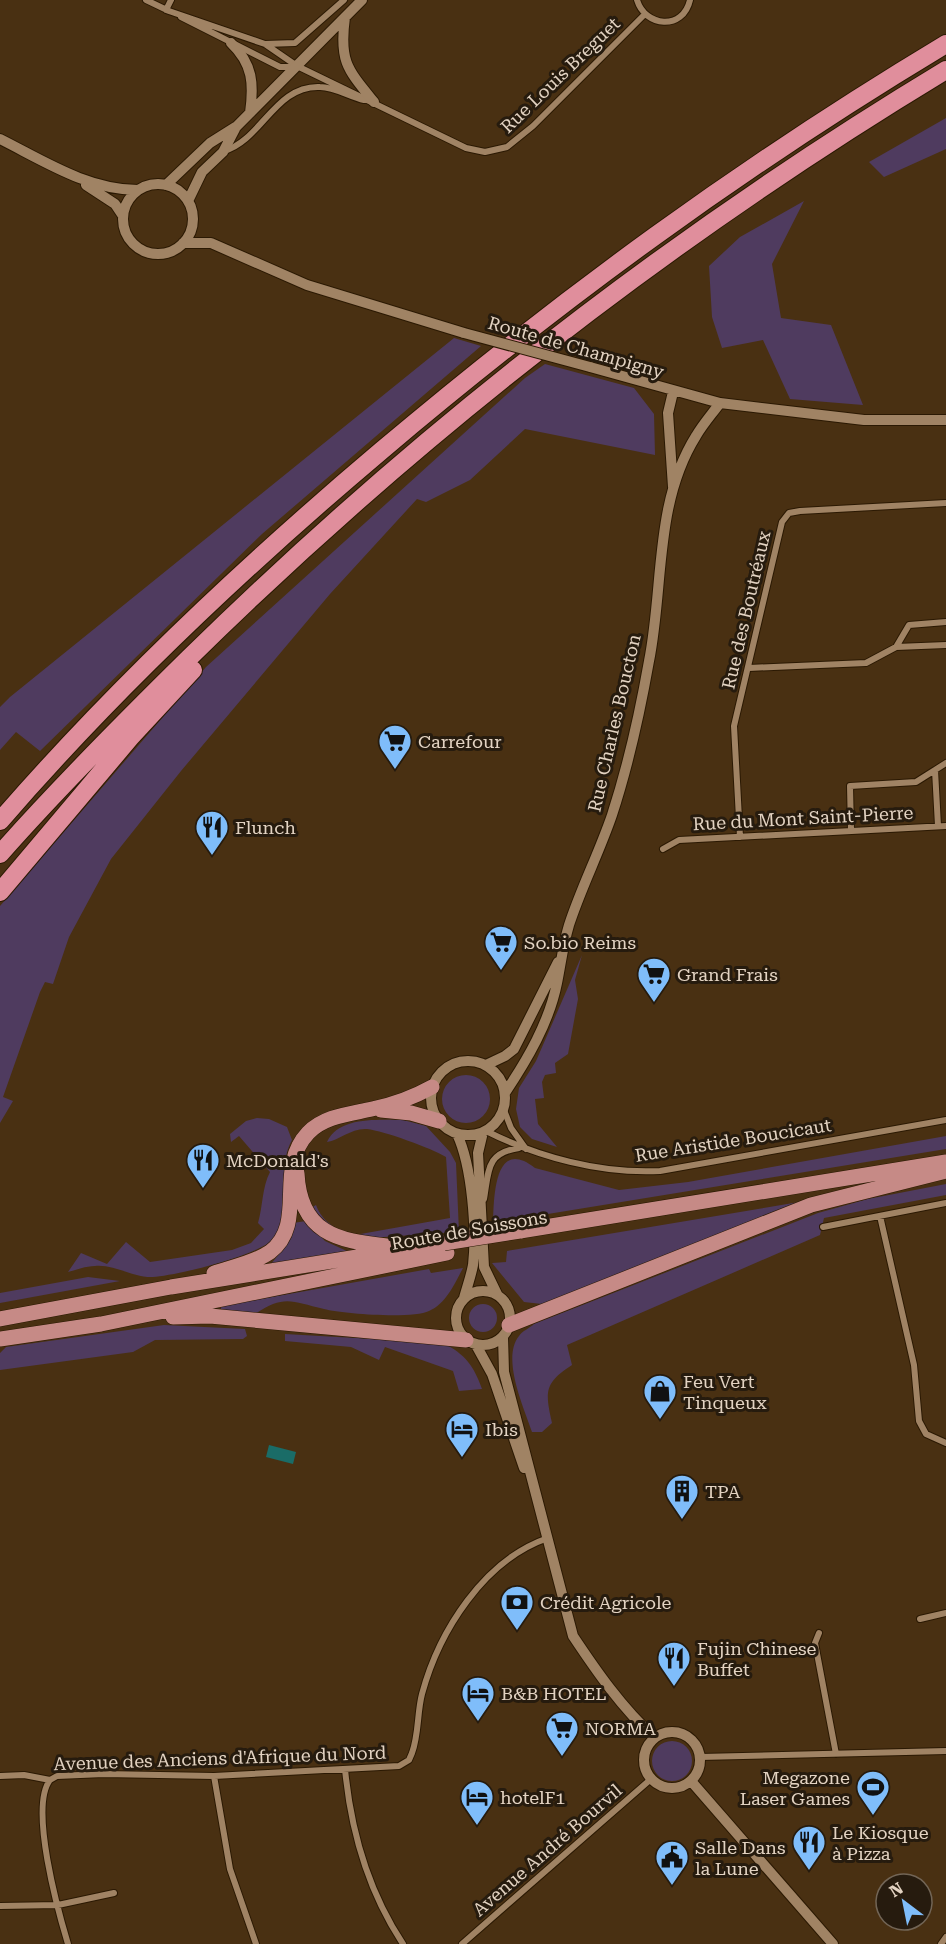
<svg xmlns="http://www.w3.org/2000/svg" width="946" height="1944" viewBox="0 0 946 1944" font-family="'Roboto Serif',serif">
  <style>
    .green { fill: #4f3b5f }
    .water { fill: #1a6c67 }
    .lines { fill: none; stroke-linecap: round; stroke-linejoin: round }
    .minor-casing { stroke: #2b1903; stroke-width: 8 }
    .tertiary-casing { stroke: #2b1903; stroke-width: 12 }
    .primary-casing { stroke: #2b1903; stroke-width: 16 }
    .motorway-casing { stroke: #2b1903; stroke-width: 20 }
    .minor { stroke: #a08364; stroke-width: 6 }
    .tertiary { stroke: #a08364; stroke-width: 10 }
    .primary { stroke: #c68a86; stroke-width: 15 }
    .motorway { stroke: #e08e9c; stroke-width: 18 }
    .tertiary-bridge-casing { stroke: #2b1903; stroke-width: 12; stroke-linecap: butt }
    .primary-bridge-casing { stroke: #2b1903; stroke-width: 16; stroke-linecap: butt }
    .tertiary-bridge { stroke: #a08364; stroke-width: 10 }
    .primary-bridge { stroke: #c68a86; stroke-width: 15 }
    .labels { text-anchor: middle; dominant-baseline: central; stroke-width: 6; stroke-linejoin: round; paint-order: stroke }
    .street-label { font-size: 18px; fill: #e3d3c2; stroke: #261b0e }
    .poi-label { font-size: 18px; fill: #e3d3c2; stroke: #261b0e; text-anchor: start }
  </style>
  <rect width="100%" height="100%" fill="#493012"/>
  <path class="green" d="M946,118V149L884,177L869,162Z
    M804,201L772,264L781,318L831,325L863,405L790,399L763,340L722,348L712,317L709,266L740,237Z
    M454,338L481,346L262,534L40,751L16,732L0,750V707L10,697Z
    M545,364L634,388L654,414L655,455L525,429L470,480L426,502L417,499L330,594L181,771L111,859L69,937L53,984L45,982L40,992L3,1097L13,1101L0,1123V906L206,667L525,378Z
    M582,955L575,980L578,999L568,1054L555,1063L556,1073L545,1075L542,1082L544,1098L535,1099L538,1124L557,1147L532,1139L520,1127L516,1109L519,1088L536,1061Z
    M442 1099a24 24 0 1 1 48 0a24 24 0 1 1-48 0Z
    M257,1118L269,1119L287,1127L292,1140C275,1170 294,1209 274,1238C263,1254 175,1276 153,1277C134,1278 114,1264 95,1266C86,1266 76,1270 68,1272L81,1253L107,1264L126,1242L150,1262L232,1250L251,1243L264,1229L258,1223C263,1206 262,1187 270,1172L239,1136L231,1142L230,1134L246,1121Z
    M403,1120L426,1126L450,1152L456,1163L459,1232L354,1239L327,1227L311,1208L316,1205C322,1222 338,1231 355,1235L450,1218L446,1157C431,1148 384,1131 367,1129C351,1128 340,1140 327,1142C339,1116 379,1120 403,1120Z
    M946,1136V1149L493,1223C494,1198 494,1136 535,1168L619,1190L688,1182Z
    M946,1184V1195L824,1218L820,1235L567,1345L572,1365C544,1383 545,1392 552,1423L542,1432H532C524,1408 501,1358 519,1336C522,1331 530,1328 534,1324L818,1213L868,1199Z
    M811,1200L542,1304L524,1302L492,1263L506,1262L507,1251Z
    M306,1221L325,1241L349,1252L269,1266L281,1252L293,1223Z
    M463,1268C455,1283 446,1304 429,1311C413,1319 343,1314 324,1309C292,1302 285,1294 255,1314L221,1310V1306L429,1269L431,1273Z
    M88,1277L120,1281L0,1303V1293Z
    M469 1318a14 14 0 1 1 28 0a14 14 0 1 1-28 0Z
    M164,1325L245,1329L247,1336L243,1339L155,1340L133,1352L0,1370V1353L6,1347Z
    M285,1334L443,1343C465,1354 474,1366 482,1389L459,1391L453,1371L385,1347L379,1360L351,1347L285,1341Z
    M652 1761a20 20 0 1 1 40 0a20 20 0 1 1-40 0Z"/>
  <path class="water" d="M269,1445L296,1452L293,1464L266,1457Z"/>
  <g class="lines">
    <defs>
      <path id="minor" d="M146,0L169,11
        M171,0L166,10L265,44L297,66L466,148L485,152L507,147L533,126L644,15
        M637,0C645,27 683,31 690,0
        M181,17L280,67H293
        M265,44L295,43L344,0
        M224,151C262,140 275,85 320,87C335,87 350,97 364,100
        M896,647L909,625L946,622
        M749,668L866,663L896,647L946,645
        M938,826L935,770L946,763
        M851,831L850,786L916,782L935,770
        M740,837L734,726L782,522L789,513L800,511L946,503
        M663,849L679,840L946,826
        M504,1110L511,1128L526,1149
        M486,1131C538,1157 600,1174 660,1171L946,1120
        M484,1199C489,1170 486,1153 519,1148
        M880,1216L914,1365L919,1421L926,1434L946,1443
        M823,1227L946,1203
        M920,1619L946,1613
        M819,1633L815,1643L836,1754
        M700,1757L946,1751
        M345,1769C351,1832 368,1891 403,1944
        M0,1776L24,1775L50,1780L57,1776L104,1774L214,1776L399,1766L409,1760L412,1753C419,1734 417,1713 422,1694C439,1631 484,1560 548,1538
        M214,1776L230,1869L256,1944
        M50,1780C29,1807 58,1911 68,1944
        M0,1906L58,1905L114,1893
        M462,1944L651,1779
        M941,1944L946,1937"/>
      <path id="tertiary" d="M345,17C339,61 347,69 374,102
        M231,43C253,64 254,84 250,113
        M0,139C44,161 88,190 138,190
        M123 219a35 35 0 1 1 70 0a35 35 0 1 1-70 0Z
        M86,185L115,204L123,216
        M166,185L210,143L237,126L362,0
        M188,201L202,172L223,152L235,129
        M183,243H211L307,285L464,333
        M590,367L720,403L864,420H946
        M673,487L668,413L673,392
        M431 1098a37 37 0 1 1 74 0a37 37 0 1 1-74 0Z
        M486,1065L505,1056L514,1049L558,962
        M505,1093C527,1060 549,1023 557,983C561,963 563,945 569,925C581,888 599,853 612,815C628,766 640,712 649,661C664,586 654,503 696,436C703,424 712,414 720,403
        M483,1132L478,1153L484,1267L497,1294
        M457,1134C472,1166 477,1230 473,1265C471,1276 467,1287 464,1298
        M456 1318a27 27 0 1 1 54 0a27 27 0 1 1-54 0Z
        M503,1337L504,1372L573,1636C597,1672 622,1708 654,1737
        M476,1345L492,1374L524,1468
        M644 1760a28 28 0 1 1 56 0a28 28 0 1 1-56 0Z
        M691,1781L833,1944"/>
      <path id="primary" d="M381,1110L411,1113L439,1121
        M297,1173C300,1233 337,1241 387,1246
        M520,1231L946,1162
        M214,1273C232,1267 254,1263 270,1252C308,1223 274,1169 308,1133C324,1116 350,1114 372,1109C392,1105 414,1097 432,1087
        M173,1317L210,1316L466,1340
        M0,1319L171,1287L444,1243
        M509,1325L811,1205L946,1171
        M0,1339L101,1324L447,1253"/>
      <path id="motorway" d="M0,821C116,687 246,565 381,451C562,298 743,166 946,44
        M0,854C60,786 124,722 189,658C418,433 671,236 946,70
        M0,892L130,738L193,670"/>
    </defs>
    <use href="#minor" class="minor-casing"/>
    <use href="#tertiary" class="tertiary-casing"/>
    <use href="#primary" class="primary-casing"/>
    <use href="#motorway" class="motorway-casing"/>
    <use href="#minor" class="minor"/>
    <use href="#tertiary" class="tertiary"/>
    <use href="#primary" class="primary"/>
    <use href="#motorway" class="motorway"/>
    <defs>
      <path id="tertiary-bridge" d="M464,333L590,367"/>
      <path id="primary-bridge" d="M444,1243L520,1231"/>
    </defs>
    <use href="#tertiary-bridge" class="tertiary-bridge-casing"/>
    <use href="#primary-bridge" class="primary-bridge-casing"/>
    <use href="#tertiary-bridge" class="tertiary-bridge"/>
    <use href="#primary-bridge" class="primary-bridge"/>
  </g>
  <defs>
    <symbol id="supermarket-pin" viewBox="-11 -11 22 30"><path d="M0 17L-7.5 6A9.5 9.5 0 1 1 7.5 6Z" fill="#7fbdfa" stroke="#261b0e"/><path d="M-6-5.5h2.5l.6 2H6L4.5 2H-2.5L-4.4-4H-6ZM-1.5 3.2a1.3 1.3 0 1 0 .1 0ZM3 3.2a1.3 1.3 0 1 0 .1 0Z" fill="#111"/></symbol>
    <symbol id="restaurant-pin" viewBox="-11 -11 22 30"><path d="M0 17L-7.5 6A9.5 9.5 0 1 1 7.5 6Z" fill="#7fbdfa" stroke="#261b0e"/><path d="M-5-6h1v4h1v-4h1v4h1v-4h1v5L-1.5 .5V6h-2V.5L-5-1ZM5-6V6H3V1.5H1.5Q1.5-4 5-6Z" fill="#111"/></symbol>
    <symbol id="shop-pin" viewBox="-11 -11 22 30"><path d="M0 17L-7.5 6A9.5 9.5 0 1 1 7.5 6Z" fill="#7fbdfa" stroke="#261b0e"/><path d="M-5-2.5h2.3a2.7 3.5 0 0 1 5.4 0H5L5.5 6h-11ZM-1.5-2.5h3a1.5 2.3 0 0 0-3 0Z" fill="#111"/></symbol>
    <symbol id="hotel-pin" viewBox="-11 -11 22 30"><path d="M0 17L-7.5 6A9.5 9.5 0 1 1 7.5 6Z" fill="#7fbdfa" stroke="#261b0e"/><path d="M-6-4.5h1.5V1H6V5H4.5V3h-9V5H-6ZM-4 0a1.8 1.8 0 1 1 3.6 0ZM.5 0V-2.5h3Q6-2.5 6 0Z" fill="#111"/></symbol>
    <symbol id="building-pin" viewBox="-11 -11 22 30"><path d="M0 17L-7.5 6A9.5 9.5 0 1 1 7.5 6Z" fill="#7fbdfa" stroke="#261b0e"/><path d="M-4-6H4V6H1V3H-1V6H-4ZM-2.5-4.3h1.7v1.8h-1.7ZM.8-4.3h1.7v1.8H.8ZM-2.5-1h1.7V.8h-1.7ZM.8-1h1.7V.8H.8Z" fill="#111"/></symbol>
    <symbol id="bank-pin" viewBox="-11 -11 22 30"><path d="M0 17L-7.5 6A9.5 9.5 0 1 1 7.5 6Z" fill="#7fbdfa" stroke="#261b0e"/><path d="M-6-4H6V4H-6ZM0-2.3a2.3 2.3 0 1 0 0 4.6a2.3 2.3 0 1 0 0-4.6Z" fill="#111"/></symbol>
    <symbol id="stadium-pin" viewBox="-11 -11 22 30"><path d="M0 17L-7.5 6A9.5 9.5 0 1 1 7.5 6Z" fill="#7fbdfa" stroke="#261b0e"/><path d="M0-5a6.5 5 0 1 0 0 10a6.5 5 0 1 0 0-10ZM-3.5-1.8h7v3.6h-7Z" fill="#111"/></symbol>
    <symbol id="civic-pin" viewBox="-11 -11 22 30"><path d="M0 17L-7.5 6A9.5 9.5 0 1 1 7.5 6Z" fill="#7fbdfa" stroke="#261b0e"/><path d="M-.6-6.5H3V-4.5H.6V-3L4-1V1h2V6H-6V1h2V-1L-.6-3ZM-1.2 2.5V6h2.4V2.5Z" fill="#111"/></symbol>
  </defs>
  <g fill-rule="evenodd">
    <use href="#supermarket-pin" x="376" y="722" width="38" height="52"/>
    <use href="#restaurant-pin" x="193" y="808" width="38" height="52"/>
    <use href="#supermarket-pin" x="482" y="923" width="38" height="52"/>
    <use href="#supermarket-pin" x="635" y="955" width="38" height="52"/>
    <use href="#restaurant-pin" x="184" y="1141" width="38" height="52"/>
    <use href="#shop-pin" x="641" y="1372" width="38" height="52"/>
    <use href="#hotel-pin" x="443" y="1410" width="38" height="52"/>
    <use href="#building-pin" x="663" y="1472" width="38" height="52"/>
    <use href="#bank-pin" x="498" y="1583" width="38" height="52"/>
    <use href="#restaurant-pin" x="655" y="1639" width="38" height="52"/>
    <use href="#hotel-pin" x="459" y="1674" width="38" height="52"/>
    <use href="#supermarket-pin" x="543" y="1709" width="38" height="52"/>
    <use href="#stadium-pin" x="854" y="1768" width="38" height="52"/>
    <use href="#hotel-pin" x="458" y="1778" width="38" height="52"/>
    <use href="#restaurant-pin" x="790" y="1823" width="38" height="52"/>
    <use href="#civic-pin" x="653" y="1838" width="38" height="52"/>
  </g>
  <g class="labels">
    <g class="street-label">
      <text transform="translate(560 75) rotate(-44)">Rue Louis Breguet</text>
      <text transform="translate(576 347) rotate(16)">Route de Champigny</text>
      <text transform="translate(746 610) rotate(-77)">Rue des Boutréaux</text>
      <text transform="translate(614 723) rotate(-77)">Rue Charles Boucton</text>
      <text transform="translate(803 818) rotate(-3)">Rue du Mont Saint-Pierre</text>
      <text transform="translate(733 1140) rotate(-9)">Rue Aristide Boucicaut</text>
      <text transform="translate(469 1230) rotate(-10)">Route de Soissons</text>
      <text transform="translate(220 1758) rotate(-2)">Avenue des Anciens d'Afrique du Nord</text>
      <text transform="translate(547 1850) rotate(-41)">Avenue André Bourvil</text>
    </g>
    <g class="poi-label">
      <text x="418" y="741">Carrefour</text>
      <text x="235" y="827">Flunch</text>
      <text x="524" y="942">So.bio Reims</text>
      <text x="677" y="974">Grand Frais</text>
      <text x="226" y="1160">McDonald's</text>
      <text x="683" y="1381">Feu Vert<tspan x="683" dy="21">Tinqueux</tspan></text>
      <text x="485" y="1429">Ibis</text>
      <text x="705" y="1491">TPA</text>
      <text x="540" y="1602">Crédit Agricole</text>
      <text x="697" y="1648">Fujin Chinese<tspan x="697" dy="21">Buffet</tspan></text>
      <text x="501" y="1693">B&amp;B HOTEL</text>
      <text x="585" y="1728">NORMA</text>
      <text x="850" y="1777" text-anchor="end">Megazone<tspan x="850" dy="21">Laser Games</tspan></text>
      <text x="500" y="1797">hotelF1</text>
      <text x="832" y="1832">Le Kiosque<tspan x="832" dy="21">à Pizza</tspan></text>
      <text x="695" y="1847">Salle Dans<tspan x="695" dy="21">la Lune</tspan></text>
    </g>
  </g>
  <g transform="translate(904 1902) rotate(328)"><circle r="28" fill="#261b0e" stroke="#726556" stroke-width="1.5"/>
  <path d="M0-4.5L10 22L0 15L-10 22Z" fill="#7fbdfa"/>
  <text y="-9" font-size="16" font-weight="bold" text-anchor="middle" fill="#e3d3c2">N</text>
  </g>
</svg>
